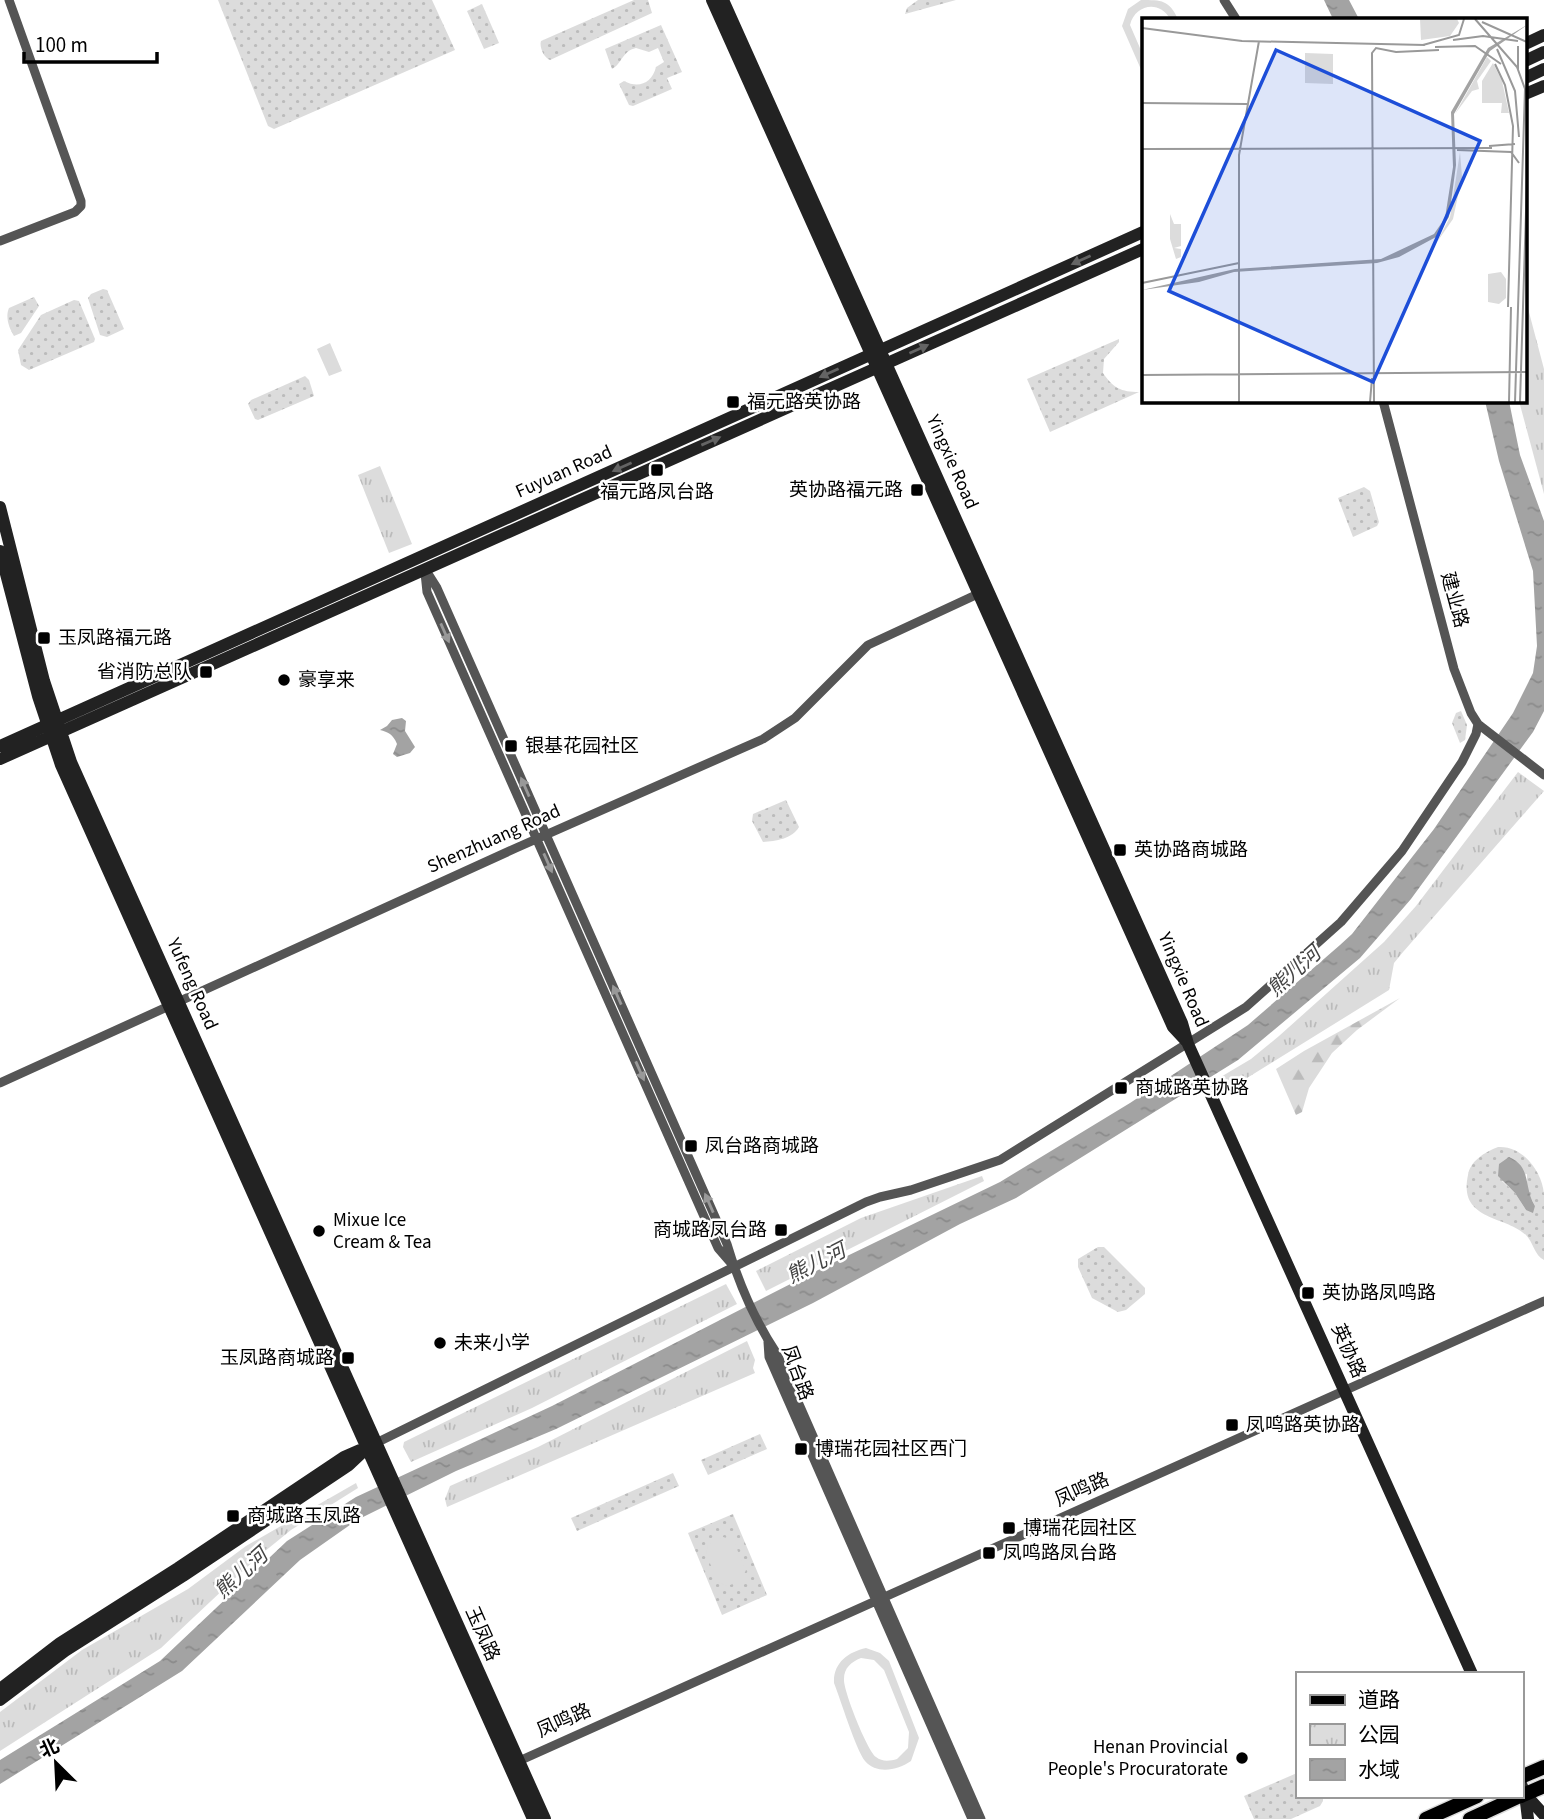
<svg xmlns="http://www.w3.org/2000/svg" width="1544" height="1819" viewBox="0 0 1544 1819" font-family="'Source Sans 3','Noto Sans SC',sans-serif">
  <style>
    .grass { fill: url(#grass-dots); fill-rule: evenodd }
    .forest { fill: url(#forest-firs) }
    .park { fill: url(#park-tufts) }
    .pitch { fill: #dcdcdc; fill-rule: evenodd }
    .water { fill: url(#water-ripples) }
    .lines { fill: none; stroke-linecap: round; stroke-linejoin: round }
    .primary-casing { stroke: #dbdbdb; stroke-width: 17 }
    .street { stroke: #555; stroke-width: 9 }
    .secondary { stroke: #222; stroke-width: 12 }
    .primary { stroke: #000; stroke-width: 14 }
    .oneway { fill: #646464 }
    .oneway2 { fill: #999 }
    .poi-dot { fill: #000; stroke: #fff; stroke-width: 2.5 }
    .labels { text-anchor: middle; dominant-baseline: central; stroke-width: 5; stroke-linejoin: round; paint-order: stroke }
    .poi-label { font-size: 19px; fill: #000; stroke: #fff; text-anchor: start }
    .street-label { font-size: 19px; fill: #000; stroke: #fff }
    .water-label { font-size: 21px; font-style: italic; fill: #444; stroke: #fff }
    .inset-road { fill: none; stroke: #999; stroke-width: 2 }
    .view { fill: #1d4ed8; fill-opacity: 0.15; stroke: #1d4ed8; stroke-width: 3.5 }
    .inset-edge { fill: none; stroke: #000; stroke-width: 3.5 }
  </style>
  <defs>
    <pattern id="grass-dots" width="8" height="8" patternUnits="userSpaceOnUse" patternTransform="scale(1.75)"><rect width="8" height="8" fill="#dcdcdc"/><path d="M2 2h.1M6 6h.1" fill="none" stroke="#bbb" stroke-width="1.8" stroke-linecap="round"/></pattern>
    <pattern id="forest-firs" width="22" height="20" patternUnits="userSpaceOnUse" patternTransform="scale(1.75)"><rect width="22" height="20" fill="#dcdcdc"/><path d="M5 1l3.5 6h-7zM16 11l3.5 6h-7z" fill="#bbb"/></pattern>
    <pattern id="park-tufts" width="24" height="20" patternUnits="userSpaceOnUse" patternTransform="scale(1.75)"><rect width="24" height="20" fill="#dcdcdc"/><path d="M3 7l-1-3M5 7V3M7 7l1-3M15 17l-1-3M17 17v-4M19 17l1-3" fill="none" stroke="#bbb"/></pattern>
    <pattern id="water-ripples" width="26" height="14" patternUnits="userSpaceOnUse" patternTransform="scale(1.75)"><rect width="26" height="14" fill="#a3a3a3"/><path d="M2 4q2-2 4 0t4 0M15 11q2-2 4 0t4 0" fill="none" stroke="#8b8b8b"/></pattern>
  </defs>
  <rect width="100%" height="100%" fill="#fff"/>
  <path class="grass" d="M218,0H432L455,50L274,129L268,126Z
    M634,0H648L652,13L550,60C544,58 539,47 541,41Z
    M918,0H956L905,14L907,8Z
    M482,4L499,43L484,49L467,11Z
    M661,25L682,72L667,78L672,89L633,106L629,105L619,84L624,81C639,89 652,83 656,67L664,62L658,48L649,52L636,48C622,51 622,64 612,69L605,49Z
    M103,289L107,290L124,329L107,337L100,335L88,298L91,294Z
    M34,297L39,306L21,333L14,336C9,328 5,317 9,308Z
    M74,300L79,301L95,339L94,342L29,370L21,365L18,350L41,315Z
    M1119,339V342L1104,359L1103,373C1113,388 1121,392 1139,392L1050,432L1027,379Z
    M305,376L309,380L314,396L258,420L255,419L248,404L251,400Z
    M1364,487L1370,491L1379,522L1377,526L1353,537L1338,498Z
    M1461,711L1467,725L1465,740L1460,743L1452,723L1456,713Z
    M786,800L799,827C792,839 776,841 763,842L752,821L753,814Z
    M1498,1147C1522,1145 1542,1171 1544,1194C1544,1215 1544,1238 1544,1260C1535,1256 1533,1242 1526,1235C1505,1215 1458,1221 1468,1175C1470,1161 1485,1152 1498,1147ZM1527,1174V1190L1535,1206L1526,1210L1515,1193L1502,1181Z
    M1098,1247H1104L1145,1288V1294L1126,1310L1118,1312L1092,1298L1078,1267V1259Z
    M760,1434L767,1449L708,1475L701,1460Z
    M673,1473L679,1486L577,1531L571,1518Z
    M733,1514L767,1595L722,1615L688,1533Z
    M1297,1773V1796H1323V1801L1320,1806L1291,1819H1254L1244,1796Z"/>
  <path class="forest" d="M1400,998L1357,1030L1332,1053L1309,1088L1302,1112L1296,1115L1276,1069L1304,1051Z"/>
  <path class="park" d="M1525,297L1544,369V494L1519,401H1525Z
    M380,466L412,544L389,553L358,475Z
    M1518,772L1544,791L1403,952L1394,963L1389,990L1226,1091L1219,1078L1251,1059L1279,1036L1384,942L1416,906Z
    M982,1176L984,1181L766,1291L756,1271L861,1218Z
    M726,1284L737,1304L532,1408L411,1462L403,1447L404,1442Z
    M747,1341L755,1360L753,1368L755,1373L447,1507L445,1499L450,1486L538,1447Z
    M356,1483L358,1488L291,1530L259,1556L161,1648L0,1751V1712L82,1650L188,1589L246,1546Z"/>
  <path class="pitch" d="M1141,0C1162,0 1169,0 1178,19H1170C1160,0 1135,4 1130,25L1143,55V74L1122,26L1128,9Z
    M330,343L342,371L329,376L317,349Z
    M723,1537L733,1540L746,1570L741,1581L727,1586L718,1582L706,1554L708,1545Z
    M866,1648L880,1653L889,1661L919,1738L911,1761C898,1770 877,1775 865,1761C856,1750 840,1698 834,1683C833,1663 848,1652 866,1648ZM861,1658L874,1660L884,1670L909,1732L908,1748L897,1759C890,1761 882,1762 876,1757C867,1750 843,1690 844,1679C844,1668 851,1662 861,1658Z"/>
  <path class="water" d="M1324,0H1349L1359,19H1333Z
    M1485,401H1509L1520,455L1544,521V711L1533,732L1411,899L1360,958L1238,1060L1016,1198L960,1224L813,1303L556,1429L456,1471L357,1520L300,1560L182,1671L0,1784V1760L160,1661L287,1541L356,1497L552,1406L814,1272L1000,1182L1130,1103L1248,1025L1340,945L1352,934L1434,829L1513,713L1533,673L1537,646L1533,571L1499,461Z
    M402,718L406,721L405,731L415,747L410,753L397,757L393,754L397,744C393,734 388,732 380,730L387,726L392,720Z
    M1509,1157C1532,1167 1523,1186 1535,1206L1533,1213L1526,1210L1515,1193L1498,1176L1499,1164Z"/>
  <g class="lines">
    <defs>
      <path id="primary" d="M1521,1777L1544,1767
        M1521,1796L1544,1786
        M1426,1819L1477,1796
        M1470,1819L1520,1796"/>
    </defs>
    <use href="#primary" class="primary-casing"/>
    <path class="street" d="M1224,0L1236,19
      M0,241L75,212L81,206V201L9,0
      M1383,401L1454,669L1471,713L1478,724L1544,775
      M425,569L437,588L727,1244C738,1281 755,1321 777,1354L981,1819
      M425,573L427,592L718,1248L731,1263
      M0,1083L516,848L763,739L795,718L868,645L980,593
      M768,1342L769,1357L972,1819
      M372,1445L866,1202L880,1197L911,1190L1000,1160L1246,1007L1341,922L1402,851L1462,762L1476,734L1478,724
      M519,1761L1544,1301"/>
    <path class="secondary" d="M712,0L1173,1027L1186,1041
      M723,0L1182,1023L1188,1044L1472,1674
      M1525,44L1544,35
      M1525,61L1544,52
      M1525,78L1544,69
      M1525,94L1544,86
      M0,507L44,681L71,762L545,1819
      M0,551L38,696L61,765L533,1819
      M0,746L1143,232
      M0,759L1143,249
      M0,1689L60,1643L178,1568L344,1457L360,1450
      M0,1700L65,1651L183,1576L349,1465L367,1448
      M1521,1784L1525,1794L1544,1815
      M1525,1794L1528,1819"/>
    <use href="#primary" class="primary"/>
  </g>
  <defs><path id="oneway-solid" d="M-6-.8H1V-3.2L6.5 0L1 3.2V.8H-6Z" transform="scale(1.75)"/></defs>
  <g class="oneway">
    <use href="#oneway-solid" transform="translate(1081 260) rotate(156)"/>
    <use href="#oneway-solid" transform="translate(919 349) rotate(-24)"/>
    <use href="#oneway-solid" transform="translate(829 373) rotate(156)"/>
    <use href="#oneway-solid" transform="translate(711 441) rotate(-23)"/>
    <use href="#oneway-solid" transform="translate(622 467) rotate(156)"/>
  </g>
  <g class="oneway2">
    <use href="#oneway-solid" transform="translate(445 633) rotate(66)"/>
    <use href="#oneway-solid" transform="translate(525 787) rotate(-114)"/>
    <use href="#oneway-solid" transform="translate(548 863) rotate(66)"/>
    <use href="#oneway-solid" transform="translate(617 995) rotate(-114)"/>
    <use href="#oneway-solid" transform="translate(640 1071) rotate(66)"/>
    <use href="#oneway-solid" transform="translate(709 1203) rotate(-114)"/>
  </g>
  <g class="poi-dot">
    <rect x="726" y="395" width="14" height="14" rx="3.5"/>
    <rect x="650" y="463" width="14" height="14" rx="3.5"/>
    <rect x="910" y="483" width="14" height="14" rx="3.5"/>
    <rect x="37" y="631" width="14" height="14" rx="3.5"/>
    <rect x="199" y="665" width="14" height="14" rx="3.5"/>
    <circle cx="284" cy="680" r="7"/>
    <rect x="504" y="739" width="14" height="14" rx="3.5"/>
    <rect x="1113" y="843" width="14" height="14" rx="3.5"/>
    <rect x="1114" y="1081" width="14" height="14" rx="3.5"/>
    <rect x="684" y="1139" width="14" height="14" rx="3.5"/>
    <rect x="774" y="1223" width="14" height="14" rx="3.5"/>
    <circle cx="319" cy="1231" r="7"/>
    <rect x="1301" y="1286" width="14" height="14" rx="3.5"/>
    <circle cx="440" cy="1343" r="7"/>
    <rect x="341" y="1351" width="14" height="14" rx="3.5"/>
    <rect x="1225" y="1418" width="14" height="14" rx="3.5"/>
    <rect x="794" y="1442" width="14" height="14" rx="3.5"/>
    <rect x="226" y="1509" width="14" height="14" rx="3.5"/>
    <rect x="1002" y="1521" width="14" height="14" rx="3.5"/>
    <rect x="982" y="1546" width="14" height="14" rx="3.5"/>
    <circle cx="1242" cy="1758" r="7"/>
  </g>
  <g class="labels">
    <g class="poi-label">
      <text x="747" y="402">福元路英协路</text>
      <text x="903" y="490" text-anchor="end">英协路福元路</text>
      <text x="657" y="492" text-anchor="middle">福元路凤台路</text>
      <text x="58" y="638">玉凤路福元路</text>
      <text x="192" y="672" text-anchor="end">省消防总队</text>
      <text x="298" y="680">豪享来</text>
      <text x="525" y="746">银基花园社区</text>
      <text x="1134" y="850">英协路商城路</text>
      <text x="1135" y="1088">商城路英协路</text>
      <text x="705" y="1146">凤台路商城路</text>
      <text x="333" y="1220">Mixue Ice<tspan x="333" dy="22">Cream &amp; Tea</tspan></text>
      <text x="767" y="1230" text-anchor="end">商城路凤台路</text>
      <text x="1322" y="1293">英协路凤鸣路</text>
      <text x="454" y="1343">未来小学</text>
      <text x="334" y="1358" text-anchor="end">玉凤路商城路</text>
      <text x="1246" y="1425">凤鸣路英协路</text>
      <text x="815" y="1449">博瑞花园社区西门</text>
      <text x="247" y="1516">商城路玉凤路</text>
      <text x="1023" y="1528">博瑞花园社区</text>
      <text x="1003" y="1553">凤鸣路凤台路</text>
      <text x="1228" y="1747" text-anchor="end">Henan Provincial<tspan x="1228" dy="22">People's Procuratorate</tspan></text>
    </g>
    <g class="street-label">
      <text transform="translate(952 462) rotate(66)">Yingxie Road</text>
      <text transform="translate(564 472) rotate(-24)">Fuyuan Road</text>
      <text transform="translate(1454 600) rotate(75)">建业路</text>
      <text transform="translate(494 839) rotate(-24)">Shenzhuang Road</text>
      <text transform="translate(1183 980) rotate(67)">Yingxie Road</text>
      <text transform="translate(192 984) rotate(66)">Yufeng Road</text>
      <text transform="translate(1348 1351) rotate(66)">英协路</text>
      <text transform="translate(797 1373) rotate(70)">凤台路</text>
      <text transform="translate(1082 1490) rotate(-24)">凤鸣路</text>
      <text transform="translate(482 1634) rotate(66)">玉凤路</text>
      <text transform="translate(564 1721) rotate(-24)">凤鸣路</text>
    </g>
    <g class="water-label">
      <text transform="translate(1294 971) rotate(-42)">熊儿河</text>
      <text transform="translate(816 1263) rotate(-27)">熊儿河</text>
      <text transform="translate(241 1573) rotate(-42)">熊儿河</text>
    </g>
  </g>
  <g transform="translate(1142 18)">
    <rect width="385" height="385" fill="#fff"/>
    <path d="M163,35L191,36V66L163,65ZM28,196L32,206H39V228L32,230L39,231V239L34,241L28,221Z" fill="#dcdcdc"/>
    <path d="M278,1H315L317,5L308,18L279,22ZM345,39L349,43L335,63L337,71L330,73L313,96ZM351,45L360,63L367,95H359L360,85H340V63ZM318,134L320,159L311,201L295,224L308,199Z" fill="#dcdcdc"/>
    <path d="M359,254L364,261V280L357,286L346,284V256Z" fill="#dcdcdc"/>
    <path d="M385,7L348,33L312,96L314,147L307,199L294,219L257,239L235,245L92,254L57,264L0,272L93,251L239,241L292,216L303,200L311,149L309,94L346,30Z" fill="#a3a3a3"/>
    <path class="inset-road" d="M333,1L375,49L383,71L373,384M340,4L385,24M0,10L100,23L283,27M311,22L341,18L376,23M281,27L317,17L322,1M293,29L333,28L359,46M355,31L373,73L377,119M353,46L363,67L371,108L366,289M376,51V28M0,85L105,86M347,128L373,126M0,131L350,130M315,132L369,134L377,145M0,265L97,245M0,357L385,354M97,384V137L117,23M228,384L230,360M232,384L230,35L234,30L254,34L297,32M367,384L369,289M378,384L385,162"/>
    <path class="view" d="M134,32L338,123L231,364L27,273Z"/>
    <rect width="385" height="385" class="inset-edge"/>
  </g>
  <rect x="1296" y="1672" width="228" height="126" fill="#ffffff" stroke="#999999" stroke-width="2"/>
  <rect x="1310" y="1695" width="35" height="10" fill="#000000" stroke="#999999" stroke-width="2"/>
  <text x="1358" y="1707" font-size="21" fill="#000000">道路</text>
  <rect x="1310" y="1724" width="35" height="21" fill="url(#park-tufts)" stroke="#999999" stroke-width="2"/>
  <text x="1358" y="1742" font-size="21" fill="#000000">公园</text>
  <rect x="1310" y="1759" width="35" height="21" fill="url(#water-ripples)" stroke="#999999" stroke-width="2"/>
  <text x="1358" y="1777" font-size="21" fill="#000000">水域</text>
  <g transform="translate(56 1763) rotate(336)" stroke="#ffffff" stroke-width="5" paint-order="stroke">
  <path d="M0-5L12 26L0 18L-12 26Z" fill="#000000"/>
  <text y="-10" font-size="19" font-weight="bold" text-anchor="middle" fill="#000000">北</text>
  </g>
  <path d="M24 52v10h133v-10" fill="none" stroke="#000000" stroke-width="3.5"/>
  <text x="35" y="52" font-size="21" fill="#000000" stroke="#ffffff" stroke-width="5" paint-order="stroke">100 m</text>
</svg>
